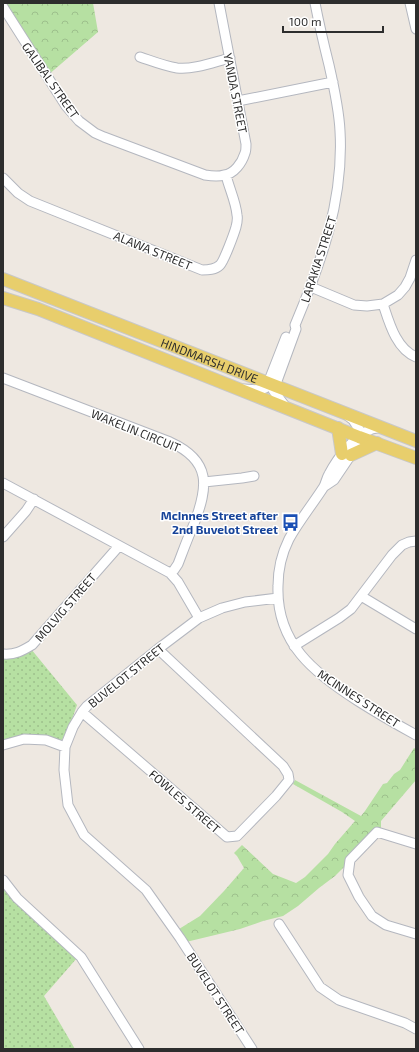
<svg xmlns="http://www.w3.org/2000/svg" width="419" height="1052" viewBox="0 0 419 1052" font-family="'Exo 2',sans-serif">
  <style>
    .grass { fill: url(#grass-dots) }
    .park { fill: url(#park-crowns) }
    .lines { fill: none; stroke-linecap: round; stroke-linejoin: round }
    .minor-casing { stroke: #b4b7bf; stroke-width: 11 }
    .major-casing { stroke: #c8c8c8; stroke-width: 14 }
    .minor { stroke: #fff; stroke-width: 9 }
    .major { stroke: #e8ce6c; stroke-width: 12 }
    .labels { text-anchor: middle; dominant-baseline: central; stroke-width: 3; stroke-linejoin: round; paint-order: stroke }
    .street-label { font-size: 12px; fill: #2d2d2d; stroke: #fff }
    .transit-label { font-size: 12px; font-weight: bold; fill: #164399; stroke: #fff; text-anchor: end }
  </style>
  <defs>
    <pattern id="grass-dots" width="8" height="8" patternUnits="userSpaceOnUse"><rect width="8" height="8" fill="#b6e0a2"/><path d="M2 2h.1M6 6h.1" fill="none" stroke="#9dc08c" stroke-width="1.8" stroke-linecap="round"/></pattern>
    <pattern id="park-crowns" width="20" height="18" patternUnits="userSpaceOnUse"><rect width="20" height="18" fill="#b6e0a2"/><path d="M2 6a3 3 0 1 1 6 0M12 15a3 3 0 1 1 6 0" fill="none" stroke="#9dc08c"/></pattern>
  </defs>
  <rect width="100%" height="100%" fill="#eee8e1"/>
  <path class="grass" d="M31,649L77,705L71,722L61,742L3,744V655L11,659Z
    M3,886L77,958L44,996L75,1049H3Z"/>
  <path class="park" d="M5,3H93L98,32L47,76Z
    M414,748L416,749V780L381,821V830L335,876L319,888L298,906L283,916L263,921L240,929L186,942L179,929L200,916L224,891L244,868L237,856L234,853L242,845L273,874L296,883L305,877L328,854L335,844L355,821L342,812L293,784L295,780L361,816L365,811L383,784L387,783L394,774L400,770Z"/>
  <g class="lines">
    <defs>
      <path id="minor" d="M410,3L416,29
        M3,7L66,106L79,121L95,133L104,137L205,175C211,176 218,177 224,175C234,174 242,163 245,153C246,151 246,147 246,144L219,3
        M140,57C152,61 164,66 177,68C193,70 214,62 230,58
        M238,101L333,82
        M3,178L18,193L30,201L202,270C208,270 215,270 220,265C224,261 234,234 236,227C237,223 238,219 237,215C236,202 229,188 226,175
        M311,287L354,305L367,306L383,304L398,295L405,287L410,278L416,260
        M383,304C389,322 396,349 416,357
        M3,378L170,442C212,461 208,487 194,524C188,537 183,551 178,564L174,570L170,573
        M244,389L260,390L265,388L277,381L296,329L295,325C321,263 344,200 340,131C339,109 334,87 329,65C324,45 319,24 315,3
        M285,406L273,390L270,378L286,337
        M381,427C378,428 375,428 372,429C354,435 337,459 329,474C326,479 326,484 323,488C312,505 299,521 289,539C282,553 278,570 278,586C276,643 314,673 358,701C377,713 396,724 416,735
        M204,482L242,478L254,476
        M3,483L170,573L178,582L199,618
        M325,486L334,480L357,446L359,437V429L353,420L348,416
        M3,537L26,511L34,499
        M361,596L416,629
        M294,646L339,618L351,609L392,555L402,545L409,542L416,541
        M3,654C15,655 22,651 32,645L119,546
        M82,712L227,837L237,836L276,796L289,780L288,774L283,766L158,649
        M3,745L24,739L46,740L65,747
        M416,844L377,832L350,860L348,875L359,897L372,916L386,925L416,934
        M3,880L17,898L81,957L139,1049
        M279,924L320,987L339,1000L405,1023L416,1029
        M252,1049L180,938L146,890L84,835L68,805L64,770L65,747L73,727L82,712L87,706L158,649L199,618L222,608L245,602L278,598"/>
      <g id="major">
        <path id="s1" d="M3,279L416,441"/>
        <path d="M3,298L38,309L359,437L416,458"/>
        <path d="M338,428L342,454"/>
        <path d="M351,455L377,443"/>
      </g>
    </defs>
    <use href="#minor" class="minor-casing"/>
    <use href="#major" class="major-casing"/>
    <use href="#minor" class="minor"/>
    <use href="#major" class="major"/>
  </g>
  <defs>
    <symbol id="bus-bare" viewBox="-9 -9 18 18"><path d="M-5-6H5V4H4V6H2V4H-2V6H-4V4H-5ZM-3.5-4V0h7V-4ZM-3.5 1.2v1.5H-2V1.2ZM2 1.2v1.5H3.5V1.2Z" fill="#1a4fb4" stroke="#fff" stroke-width="2.5" paint-order="stroke"/></symbol>
  </defs>
  <g fill-rule="evenodd">
    <use href="#bus-bare" x="278" y="510" width="25" height="25"/>
  </g>
  <g class="labels">
    <g class="street-label">
      <text transform="translate(51 80) rotate(55)">GALIBAL STREET</text>
      <text transform="translate(236 93) rotate(79)">YANDA STREET</text>
      <text transform="translate(153 250) rotate(22)">ALAWA STREET</text>
      <text transform="translate(318 259) rotate(-72)">LARAKIA STREET</text>
      <text stroke="none"><textPath href="#s1" startOffset="222">HINDMARSH DRIVE</textPath></text>
      <text transform="translate(136 430) rotate(22)">WAKELIN CIRCUIT</text>
      <text transform="translate(65 607) rotate(-49)">MOLVIG STREET</text>
      <text transform="translate(126 675) rotate(-39)">BUVELOT STREET</text>
      <text transform="translate(359 698) rotate(33)">MCINNES STREET</text>
      <text transform="translate(185 801) rotate(41)">FOWLES STREET</text>
      <text transform="translate(216 993) rotate(57)">BUVELOT STREET</text>
    </g>
    <g class="transit-label">
      <text x="278" y="515">McInnes Street after<tspan x="278" dy="14">2nd Buvelot Street</tspan></text>
    </g>
  </g>
  <rect width="419" height="1052" fill="none" stroke="#2d2d2d" stroke-width="8"/>
  <path d="M283 26v6h100v-6" fill="none" stroke="#2d2d2d" stroke-width="2"/>
  <text x="289" y="26" font-size="12" fill="#2d2d2d" stroke="#ffffff" stroke-width="3" paint-order="stroke">100 m</text>
</svg>
